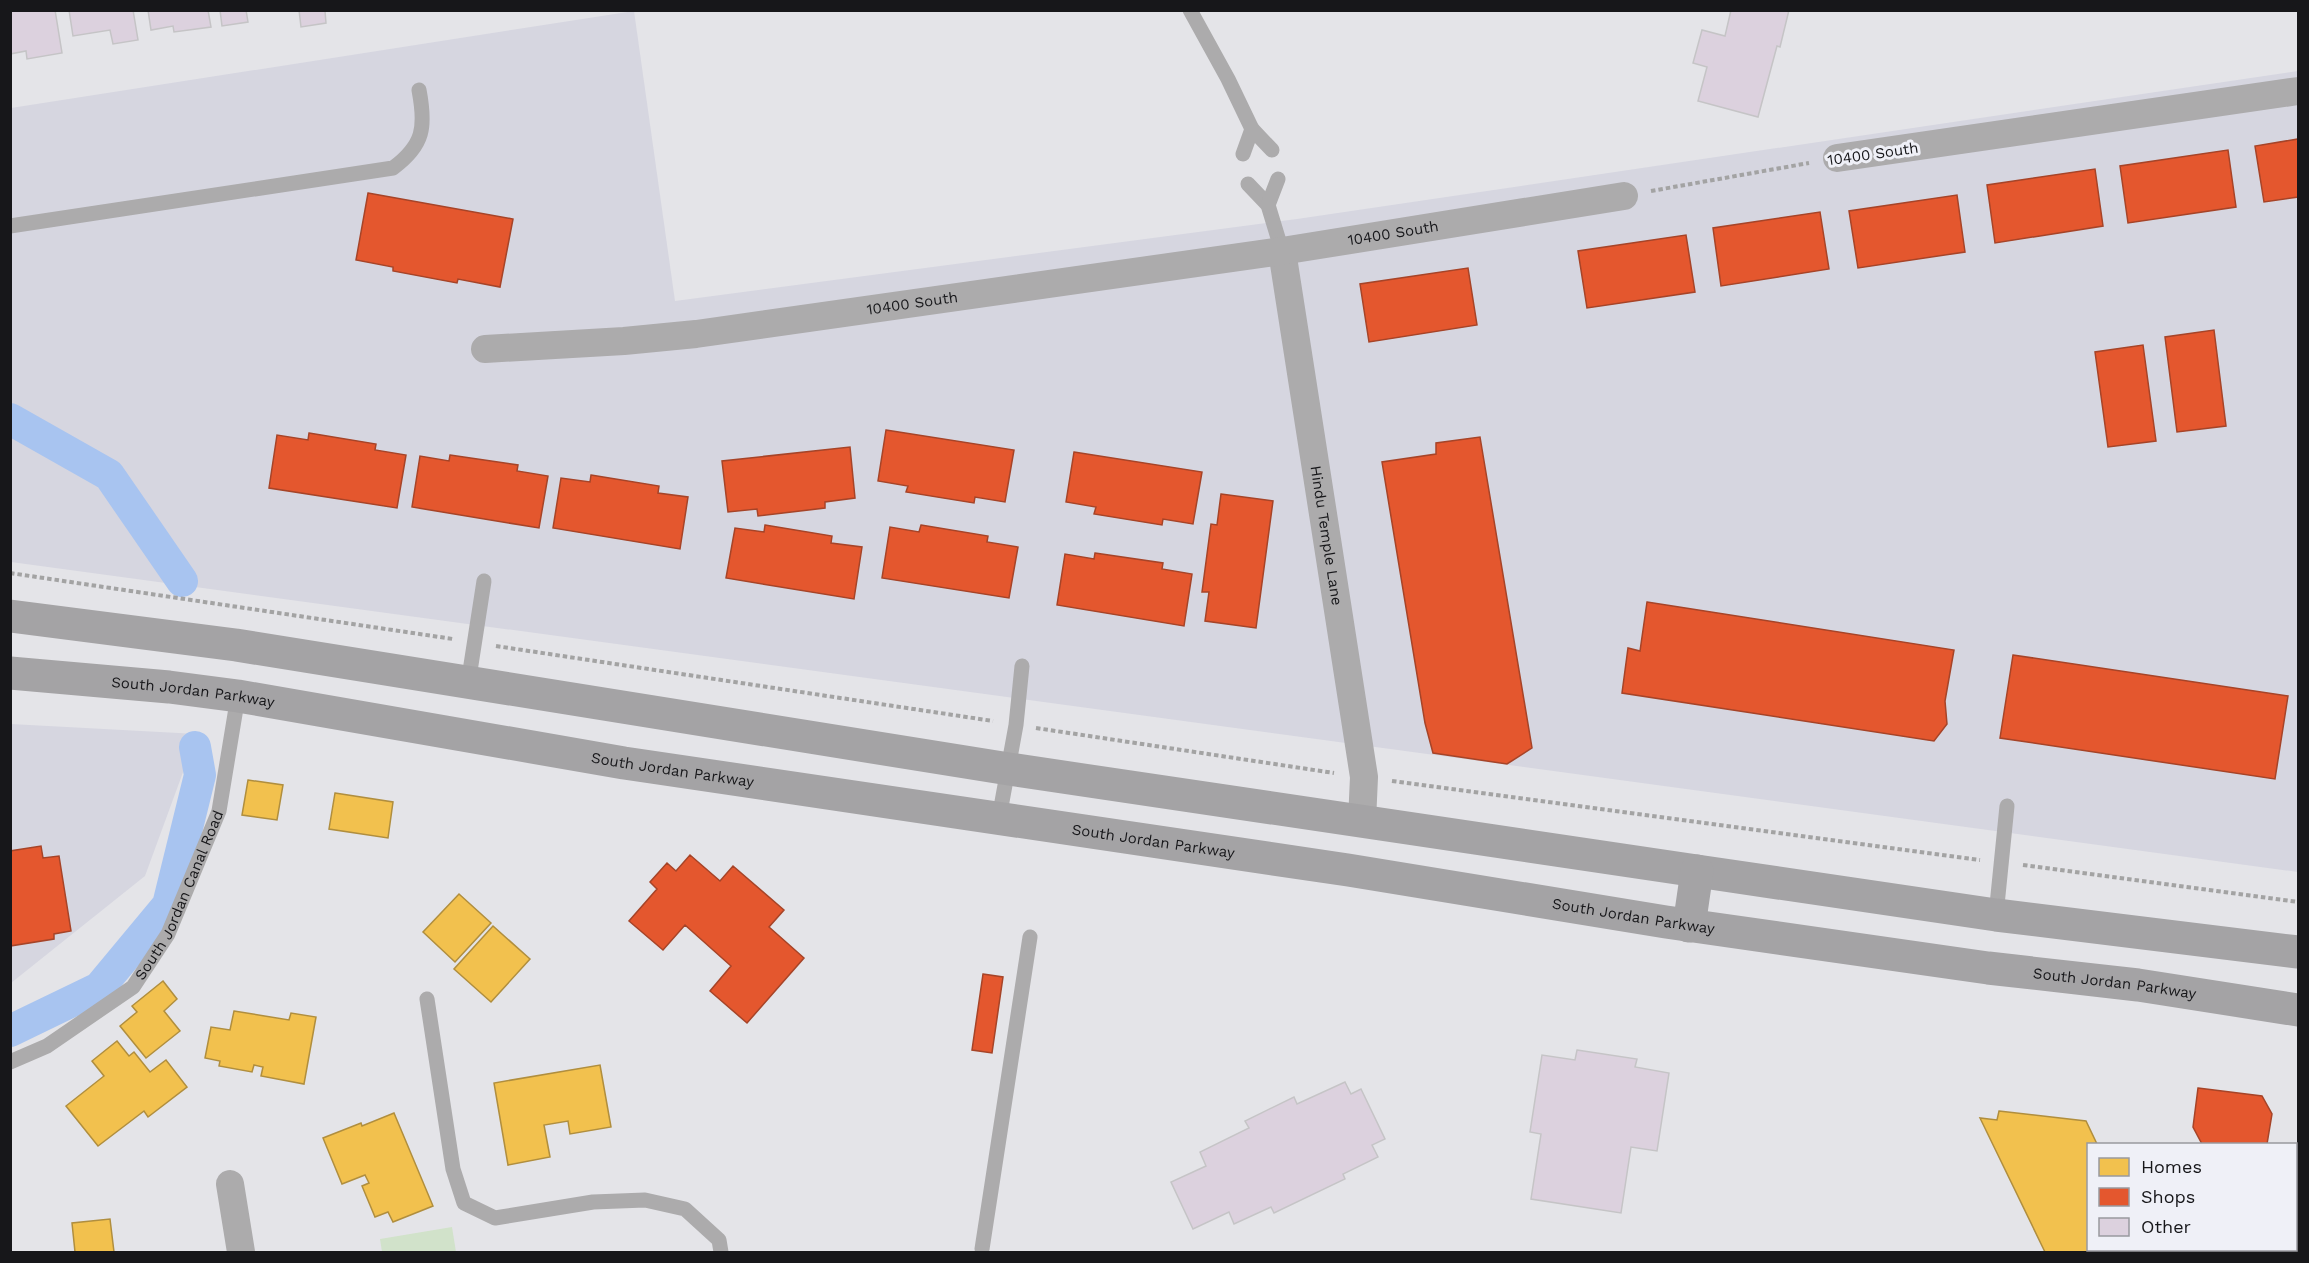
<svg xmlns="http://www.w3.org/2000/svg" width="2309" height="1263" viewBox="0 0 2309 1263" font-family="'Work Sans',sans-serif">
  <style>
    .built { fill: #d6d6e0 }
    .green { fill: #d1e2ca }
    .homes { fill: #f2c14e; stroke: #b08e3e; stroke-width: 1.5 }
    .shops { fill: #e4572e; stroke: #a64428; stroke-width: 1.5 }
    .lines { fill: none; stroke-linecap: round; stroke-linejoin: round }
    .canal { stroke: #a8c4f0; stroke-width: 32 }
    .building { fill: #dcd1de; stroke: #c5c4c6; stroke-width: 1.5 }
    .path { stroke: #a3a3a3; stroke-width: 4; stroke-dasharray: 4.5 3; stroke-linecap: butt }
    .service { stroke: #acabac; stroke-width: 15 }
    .minor { stroke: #acabac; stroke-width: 28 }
    .primary { stroke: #a4a3a5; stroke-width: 33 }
    .labels { text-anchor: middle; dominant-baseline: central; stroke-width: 6; stroke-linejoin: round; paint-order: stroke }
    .street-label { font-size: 15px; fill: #17171a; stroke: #eff0f7 }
  </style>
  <rect width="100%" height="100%" fill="#e4e4e8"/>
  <path class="built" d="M634,11L675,301L1297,219L2298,71V872L11,562V108Z
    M11,724L197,734L145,876L11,983Z"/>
  <path class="green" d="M452,1227L456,1252H382L380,1239Z"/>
  <path class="homes" d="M248,780L283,785L277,820L242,815Z
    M335,793L393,802L388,838L329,829Z
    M459,894L491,923L455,962L423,932Z
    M493,926L530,959L491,1002L454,969Z
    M163,981L177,999L164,1011L180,1031L146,1058L120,1026L137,1012L132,1006Z
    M234,1011L289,1020L291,1013L316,1017L304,1084L261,1076L263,1067L254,1065L252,1072L219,1066L220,1061L205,1058L211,1027L230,1030Z
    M117,1041L129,1056L134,1052L150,1072L166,1060L187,1087L148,1117L144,1111L98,1146L66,1106L104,1076L92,1061Z
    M600,1065L611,1127L570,1134L568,1121L544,1125L550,1157L508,1165L494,1083Z
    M1999,1111L2086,1121L2097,1144H2088V1250H2147L2149,1252H2045L1980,1118L1997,1120Z
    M394,1113L433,1206L393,1222L388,1212L375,1217L362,1186L369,1183L365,1175L342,1184L323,1138L361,1123L362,1126Z
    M110,1219L114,1252H75L72,1223Z"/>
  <path class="shops" d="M2298,139V197L2264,202L2255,146Z
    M2228,150L2236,207L2128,223L2120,166Z
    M2095,169L2103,226L1995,243L1987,185Z
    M368,193L513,219L500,287L458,279L457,283L393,271V267L356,260Z
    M1957,195L1965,252L1858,268L1849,211Z
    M1820,212L1829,269L1721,286L1713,228Z
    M1686,235L1695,292L1587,308L1578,251Z
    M1468,268L1477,325L1369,342L1360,284Z
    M2214,330L2226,426L2177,432L2165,337Z
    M2143,345L2156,441L2108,447L2095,352Z
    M886,430L1014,450L1005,502L975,497L974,503L906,492L908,486L878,481Z
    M309,433L376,444L375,450L406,455L397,508L269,488L277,435L308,440Z
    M1480,437L1532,748L1507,764L1433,753L1425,723L1382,462L1436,454V443Z
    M850,447L855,498L825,502V508L758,516L757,509L728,512L722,461Z
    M1074,452L1202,472L1193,524L1163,519L1162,525L1094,514L1096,507L1066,502Z
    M450,455L518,465L517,471L548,476L539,528L412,507L420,456L449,461Z
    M591,475L659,486L658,493L688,497L680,549L553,528L561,478L590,482Z
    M1221,494L1273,501L1256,628L1205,621L1209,592H1202L1211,524L1217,525Z
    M765,525L832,536L831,543L862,547L854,599L726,578L735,528L764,532Z
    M921,525L988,536L987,542L1018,547L1009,598L882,578L890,527L919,532Z
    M1095,553L1163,563L1162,569L1192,574L1184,626L1057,605L1065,554L1094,559Z
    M1647,602L1954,650L1945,701L1947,724L1934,741L1622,693L1628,648L1640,651Z
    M2013,655L2288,696L2275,779L2000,738Z
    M41,846L43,858L59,856L71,931L54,934V939L10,946V851Z
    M690,855L720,881L733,866L784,910L769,927L804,958L747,1023L710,991L731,966L685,925L663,950L629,921L657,889L650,882L667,863L676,871Z
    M983,974L1003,977L992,1053L972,1050Z
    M2198,1088L2262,1096L2272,1114L2267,1144H2202L2193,1127Z"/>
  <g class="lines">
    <path class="canal" d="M10,419L109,475L182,581
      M10,1031L99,988L168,905L200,775L195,747"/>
  </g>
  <path class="building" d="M10,10H55L62,53L27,59L26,51L10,54Z
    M69,10H133L138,40L113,44L110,30L73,36Z
    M148,10H208L211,27L174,32L173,26L151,30Z
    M220,10H246L248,22L222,26Z
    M299,10H328L325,11L326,23L301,27Z
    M1731,10H1789L1780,47L1777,46L1758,117L1698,101L1707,67L1693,63L1702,30L1725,36Z
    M1577,1050L1637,1059L1635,1067L1669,1073L1657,1151L1631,1147L1621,1213L1531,1199L1541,1134L1530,1132L1542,1055L1575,1060Z
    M1345,1082L1351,1094L1361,1089L1385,1139L1372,1145L1378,1157L1343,1174L1345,1179L1274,1213L1271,1207L1234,1224L1229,1212L1193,1229L1171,1182L1206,1166L1200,1152L1249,1128L1245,1121L1294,1097L1297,1104Z"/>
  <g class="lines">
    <path class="path" d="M1651,191L1809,163
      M10,573L453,639
      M496,646L993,721
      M1036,728L1334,773
      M1392,781L1980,860
      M2023,865L2298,902"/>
    <g class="service">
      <path d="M1190,10L1228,79L1252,129"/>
      <path d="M1243,154L1252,129L1272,150"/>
      <path d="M1248,184L1268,205L1282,251"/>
      <path d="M1268,205L1278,179"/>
      <path d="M10,226L393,168C424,145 426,127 419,90"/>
      <path d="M468,684L484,581"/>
      <path d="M999,818L1016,725L1022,666"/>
      <path d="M1996,915L2007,806"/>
      <path d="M427,999L453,1169L464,1203L495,1218L593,1202L645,1200L685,1209L719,1240L721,1252"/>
      <path id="s1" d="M10,1062L47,1046L133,987L168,934L219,811L238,696"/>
      <path d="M982,1249L1030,937"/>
    </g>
    <g class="minor">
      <path d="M1837,158L2298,91"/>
      <path id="s2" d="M1282,251L1364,777L1362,821"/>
      <path id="s3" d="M485,349L624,341L696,334L1282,251L1624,196"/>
      <path d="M230,1184L241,1252"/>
    </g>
    <g class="primary">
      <path d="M10,616L236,645L1009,769L1697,871L1996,915L2298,952"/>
      <path id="s4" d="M10,673L169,687L238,696L624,763L1348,870L1666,922L1988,968L2138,985L2298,1010"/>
      <path d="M1689,926L1697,871"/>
    </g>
  </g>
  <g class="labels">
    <g class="street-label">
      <text transform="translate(1873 154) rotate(-8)">10400 South</text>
      <text stroke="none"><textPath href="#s3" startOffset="916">10400 South</textPath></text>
      <text stroke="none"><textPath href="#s3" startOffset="430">10400 South</textPath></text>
      <text stroke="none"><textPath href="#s2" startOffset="288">Hindu Temple Lane</textPath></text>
      <text stroke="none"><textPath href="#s4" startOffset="184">South Jordan Parkway</textPath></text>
      <text stroke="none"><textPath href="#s4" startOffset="670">South Jordan Parkway</textPath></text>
      <text stroke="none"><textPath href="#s4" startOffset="1156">South Jordan Parkway</textPath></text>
      <text stroke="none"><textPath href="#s1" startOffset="248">South Jordan Canal Road</textPath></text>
      <text stroke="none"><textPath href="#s4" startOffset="1642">South Jordan Parkway</textPath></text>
      <text stroke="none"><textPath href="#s4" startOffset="2128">South Jordan Parkway</textPath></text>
    </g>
  </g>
  <rect width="2309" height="1263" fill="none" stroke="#17171a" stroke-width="24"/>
  <rect x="2087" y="1143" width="210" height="108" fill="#eff0f7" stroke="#99999f" stroke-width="1.5"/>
  <rect x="2099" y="1158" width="30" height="18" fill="#f2c14e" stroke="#99999f" stroke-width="1.5"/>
  <text x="2141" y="1173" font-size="18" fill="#17171a">Homes</text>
  <rect x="2099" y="1188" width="30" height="18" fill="#e4572e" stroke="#99999f" stroke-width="1.5"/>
  <text x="2141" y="1203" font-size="18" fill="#17171a">Shops</text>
  <rect x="2099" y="1218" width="30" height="18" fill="#dcd1de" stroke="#99999f" stroke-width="1.5"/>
  <text x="2141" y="1233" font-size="18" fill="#17171a">Other</text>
</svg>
